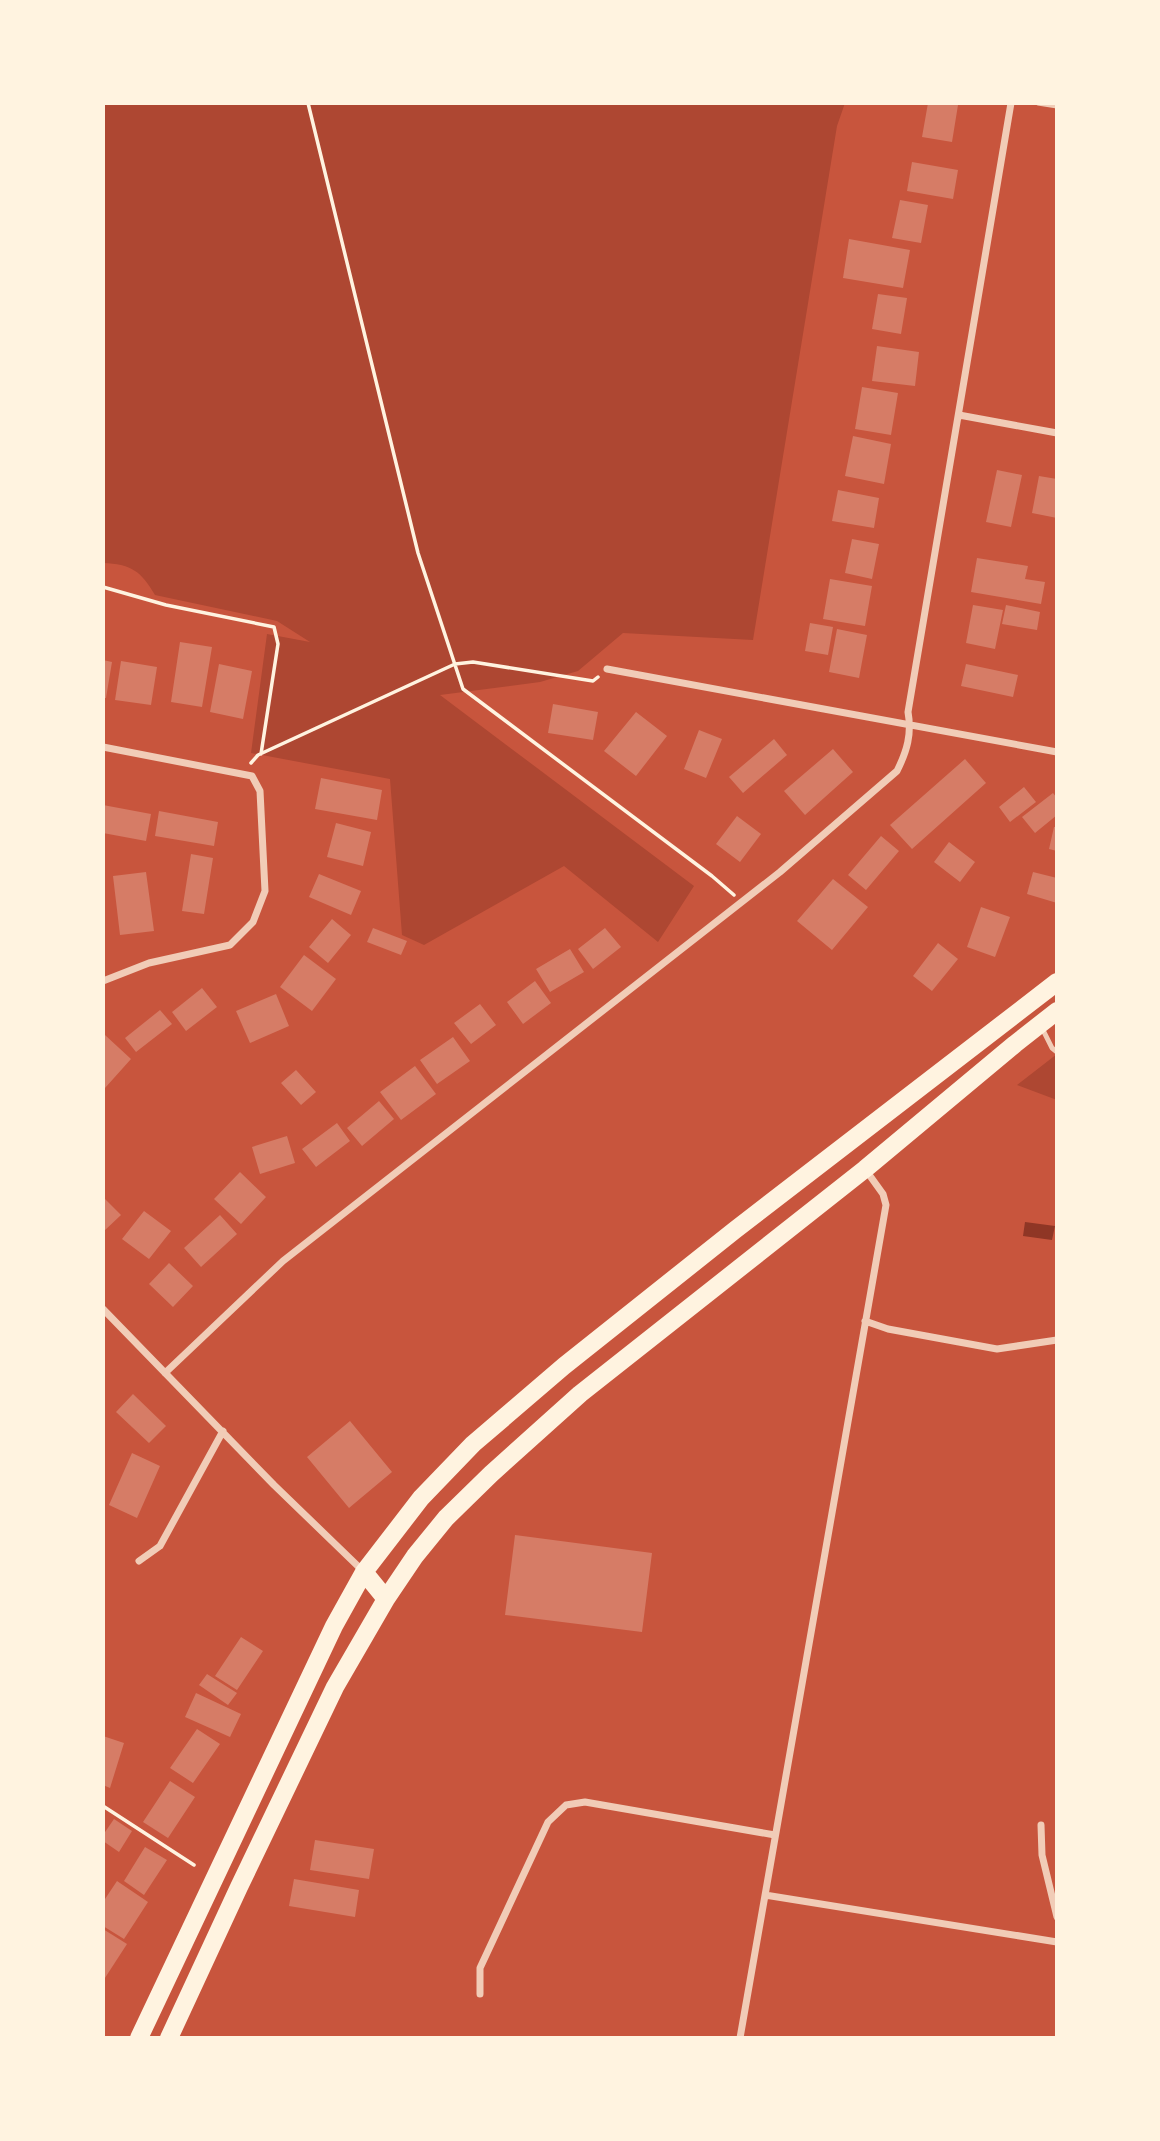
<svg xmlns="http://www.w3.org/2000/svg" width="1160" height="2141" viewBox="0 0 1160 2141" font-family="'Titillium Web',sans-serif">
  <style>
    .green { fill: #ae4732 }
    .water { fill: #8f3625 }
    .building { fill: #d67c66 }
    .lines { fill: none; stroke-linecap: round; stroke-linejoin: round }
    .path { stroke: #fff3e0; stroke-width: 3.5 }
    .service { stroke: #f1ccb7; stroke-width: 5 }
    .minor { stroke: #f1ccb7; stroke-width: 7 }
    .trunk { stroke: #fff3e0; stroke-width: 18 }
  </style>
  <rect width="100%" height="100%" fill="#c8553d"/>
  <path class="green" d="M103,103H845L837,126L753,640L623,633L578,671L540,682L440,695L694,886L658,942L564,866L424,945L402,935L390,779L251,753L267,634L310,642L277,621L155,595C141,571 131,564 103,563Z
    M1057,1054V1100L1017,1085Z"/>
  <path class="water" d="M1025,1222L1055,1226L1052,1240L1023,1236Z"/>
  <path class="building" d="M928,103L958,105L952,142L922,137Z
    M912,162L958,170L953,199L907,191Z
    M900,200L928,205L921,243L892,238Z
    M849,239L910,250L903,288L843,278Z
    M878,294L907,298L901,334L872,329Z
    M877,346L919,352L915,386L872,381Z
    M862,387L898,393L891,435L855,429Z
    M853,436L891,444L884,484L845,476Z
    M997,470L1022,475L1011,527L986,522Z
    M1039,476L1057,479V518L1032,513Z
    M838,490L879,498L874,528L832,521Z
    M852,539L879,544L872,579L845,573Z
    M977,558L1028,566L1025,579L1045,582L1041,604L971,592Z
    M830,579L872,586L865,626L823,619Z
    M973,605L1003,610L995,649L966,643Z
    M1006,605L1040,612L1037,630L1002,624Z
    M810,623L833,627L828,655L805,651Z
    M837,629L867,635L859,678L829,672Z
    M180,642L212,647L202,707L171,702Z
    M103,660L112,662L106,698H103Z
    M121,661L157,667L151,705L115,700Z
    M219,664L252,671L243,719L210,712Z
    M966,664L1018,675L1013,697L961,686Z
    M553,704L598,712L593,740L548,733Z
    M636,712L667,736L636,776L604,751Z
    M699,730L722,739L706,778L684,769Z
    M774,739L787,755L743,793L729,777Z
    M833,749L853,772L805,815L784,791Z
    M965,759L986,783L912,849L890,825Z
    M321,778L382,790L377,820L315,809Z
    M1024,787L1036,802L1010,822L999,807Z
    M1053,793L1057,798V815L1035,833L1022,817Z
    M103,805L151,814L146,841L103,833Z
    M159,811L218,822L214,846L155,836Z
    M737,816L761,834L740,862L716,844Z
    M336,823L371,832L363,866L327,857Z
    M1054,827H1057V851L1049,849Z
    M881,836L899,851L866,890L848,875Z
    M949,842L975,862L960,882L934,862Z
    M191,854L213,858L204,914L182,911Z
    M146,872L154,931L120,935L113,876Z
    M1033,872L1057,878V903L1027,894Z
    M319,874L361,891L351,915L309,897Z
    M833,879L868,907L832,950L797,921Z
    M981,907L1010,917L995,957L967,947Z
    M332,919L351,935L328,963L309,947Z
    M373,928L407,941L401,955L367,942Z
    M605,928L621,947L593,969L578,949Z
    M938,943L958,959L932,991L913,976Z
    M570,949L584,972L550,992L536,969Z
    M304,955L336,979L312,1011L280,987Z
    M535,981L551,1003L523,1024L507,1002Z
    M202,988L217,1007L186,1031L172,1012Z
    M276,994L289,1026L250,1043L236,1011Z
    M480,1004L496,1025L471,1044L454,1023Z
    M160,1010L172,1024L136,1052L125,1038Z
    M105,1035L131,1059L105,1088L103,1037Z
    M453,1037L470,1061L437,1084L420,1060Z
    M415,1066L436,1094L401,1120L380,1092Z
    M296,1070L316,1092L301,1105L281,1083Z
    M379,1101L394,1119L362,1146L347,1128Z
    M337,1123L350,1141L316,1167L302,1149Z
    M287,1136L295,1163L260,1174L252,1147Z
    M240,1172L266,1197L241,1224L214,1199Z
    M103,1197L121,1215L103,1232Z
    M144,1211L171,1231L149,1259L122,1239Z
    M220,1215L237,1234L201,1267L184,1248Z
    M169,1263L193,1286L173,1307L149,1284Z
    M133,1394L166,1426L149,1443L116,1412Z
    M350,1421L392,1472L349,1508L307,1457Z
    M132,1453L160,1466L137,1518L109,1505Z
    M515,1535L652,1553L642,1632L505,1615Z
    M241,1637L263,1651L237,1690L215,1676Z
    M207,1674L237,1693L228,1705L199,1685Z
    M196,1693L241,1714L230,1737L185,1717Z
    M197,1729L220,1744L193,1783L170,1768Z
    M103,1736L124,1743L110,1788L103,1785Z
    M170,1781L195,1797L168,1838L143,1822Z
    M114,1819L132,1831L119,1852L103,1841V1835Z
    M315,1840L374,1849L369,1879L310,1870Z
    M145,1847L167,1860L144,1895L124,1881Z
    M294,1879L359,1890L355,1917L289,1906Z
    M117,1881L148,1902L124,1939L103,1926V1902Z
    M103,1929L127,1944L103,1981Z"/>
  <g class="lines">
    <path class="path" d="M308,103L418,553L463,689L712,876L734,895
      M103,587L166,605L274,627L278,644L261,754
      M251,763L258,755L455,664L473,662L593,681L598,677
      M103,1806L194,1865"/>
    <path class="service" d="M1038,103L1057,106
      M1042,1028L1052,1048L1057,1052"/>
    <path class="minor" d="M959,415L1057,433
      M607,669L1057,752
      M103,747L252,776L260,791L265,891L253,922L230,945L149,963L103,981
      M103,1309L274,1485L364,1572
      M865,1321L888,1329L997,1349L1057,1340
      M165,1373L283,1261L780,872L897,771C907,751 912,734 908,712L1011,103
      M139,1561L160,1546L223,1431
      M1041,1825L1042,1855L1057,1917
      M765,1895L1057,1942
      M480,1994V1968L548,1822L566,1805L585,1802L775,1835
      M740,2038L886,1205L883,1194L865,1169"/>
    <path class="trunk" d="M364,1572L386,1599
      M139,2038L334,1626L364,1572L421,1498L473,1444L564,1366L735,1230L1057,982
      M169,2038L239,1887L335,1687L386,1599L415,1556L446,1518L491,1474L580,1394L865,1169L1015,1044L1057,1011"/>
  </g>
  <rect width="1160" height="2141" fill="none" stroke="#fff3e0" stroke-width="210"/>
</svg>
